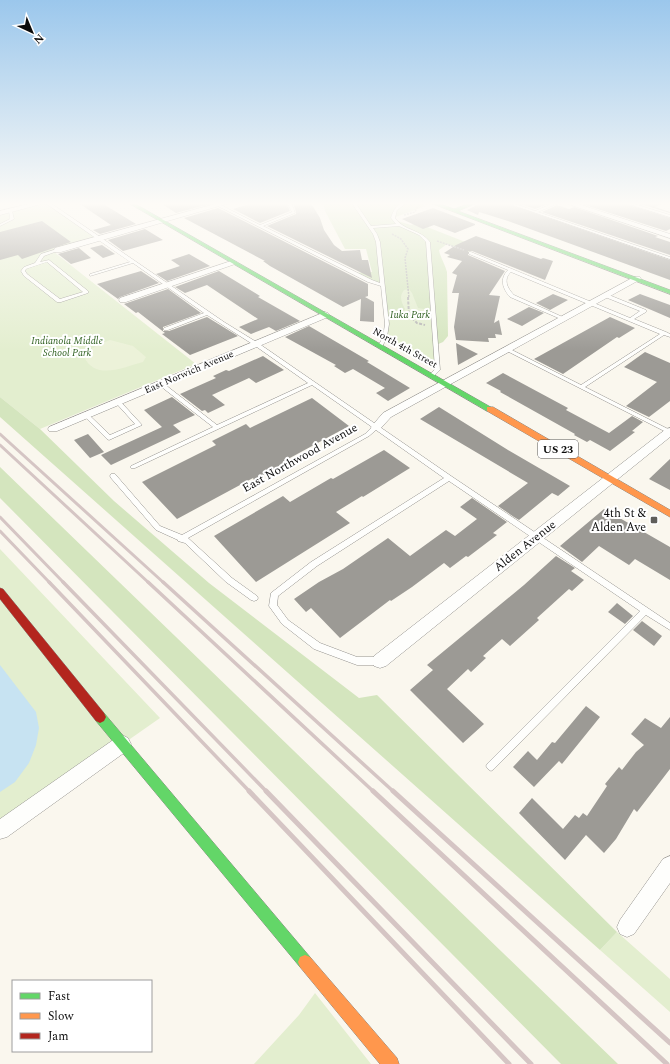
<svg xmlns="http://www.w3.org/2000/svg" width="670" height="1064" viewBox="0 0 670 1064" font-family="Spectral,serif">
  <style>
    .green { fill: #e3eecf }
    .forest { fill: #d4e5be }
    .pitch { fill: #ecf2d9 }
    .water { fill: #c7e3f2 }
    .building { fill: #9c9a95 }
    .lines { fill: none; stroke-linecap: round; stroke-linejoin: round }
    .lane-casing { stroke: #93918d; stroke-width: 1 }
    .street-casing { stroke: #93918d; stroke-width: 1 }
    .fast-casing { stroke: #898884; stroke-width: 1 }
    .slow-casing { stroke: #898884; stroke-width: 1 }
    .jam-casing { stroke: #898884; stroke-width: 1 }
    .path-far1 { stroke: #b7b6b5; stroke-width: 1.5; stroke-dasharray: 2 1; stroke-linecap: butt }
    .path { stroke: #b7b6b5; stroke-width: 2; stroke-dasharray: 3 1.5; stroke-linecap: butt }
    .lane { fill: #fefefc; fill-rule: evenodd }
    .street { fill: #fefefc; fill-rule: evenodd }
    .fast { fill: #63d668; fill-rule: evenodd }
    .slow { fill: #ff974d; fill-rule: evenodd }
    .jam { fill: #b3261e; fill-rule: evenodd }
    .rail-far2 { stroke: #d5c5c4; stroke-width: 3 }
    .rail-far1 { stroke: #d5c5c4; stroke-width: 3.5 }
    .rail { stroke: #d5c5c4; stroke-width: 5 }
    .poi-dot { fill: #5f5e5a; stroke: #fff; stroke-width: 1.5 }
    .labels { text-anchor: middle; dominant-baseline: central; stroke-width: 4; stroke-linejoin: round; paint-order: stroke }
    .far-park-label { font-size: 10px; font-style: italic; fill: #2e5f1f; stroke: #fff }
    .far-street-label { font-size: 10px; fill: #0b0b0b; stroke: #fff }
    .shield { fill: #fff; stroke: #545454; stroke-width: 1 }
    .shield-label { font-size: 11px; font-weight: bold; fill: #0b0b0b }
    .street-label { font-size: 12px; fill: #0b0b0b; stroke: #fff }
    .poi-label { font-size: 12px; fill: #0b0b0b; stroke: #fff; text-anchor: end }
  </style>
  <rect width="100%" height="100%" fill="#faf7ee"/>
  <path class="green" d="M45,203L98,239L54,252L196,364L40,429L0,397V214Z
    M385,237L424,241L438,367L385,337Z
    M0,549L160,718L0,830Z
    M617,932L670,979V1012L600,950Z
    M315,993L371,1064H254L299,1015Z"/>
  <path class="forest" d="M323,202H414L426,206L393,218L394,220L411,225L417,223L478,247L468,252L447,244L439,250C440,257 445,264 447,272L448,336L443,342L436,345L434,311L418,308L412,293L409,289L404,290C399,297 401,301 405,309L404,312L394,317H386L383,285L354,273L372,272L366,249H345L325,211Z
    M0,397L40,429L114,501L209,583L359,698L377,695L617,932L600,950L0,417Z
    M0,467L618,1064H561L0,498Z"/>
  <path class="pitch" d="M110,340L133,346L146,357L143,362C123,367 96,381 84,357C91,347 100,344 110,340Z"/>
  <path class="water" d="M0,665L36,712L39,728L36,745L29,763L15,782L0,792Z"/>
  <path class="building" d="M77,202H100L136,224L100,234L93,230L111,225Z
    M159,202H209L210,204L176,213Z
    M257,202H270L275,204L286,203L290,211L260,223L233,209Z
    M293,202H300L301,204L311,203L320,218L324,230L334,245L342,251L360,250L362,260H368L372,278L267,226L296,214V212Z
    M483,202H503L670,260V280L508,221L479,212L478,215L467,210Z
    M515,202H546L550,203L535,209Z
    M586,202H621L670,218V229L666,231L582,204Z
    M634,202H665L655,207L670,212V213Z
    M557,205L569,209L574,207L658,236L655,237L670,242V255L542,212Z
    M218,208L368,284V296L365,297L374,302V322L360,321L361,299L343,307L270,266L263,261H265L184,218Z
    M433,208L475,224V225L455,233L434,225L423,229L402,219Z
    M42,221L71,242L22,259L18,255L0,260V232Z
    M145,229L163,240L123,251L108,240Z
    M476,236L541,259L543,258L553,261L545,280L472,251H468V255L505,271L489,295L500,296L494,323L499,320L502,335L495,334L496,338H488L489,342L456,340L454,327L459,293H452L457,275L452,273L462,261L447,257L450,255L444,253L456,245Z
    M102,245L115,254L103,258L90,248Z
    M79,248L91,258L71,264L58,254Z
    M189,254L210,266L167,281L156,274L180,266L171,260Z
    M141,271L159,283L120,297L118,299L97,284Z
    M219,271L260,296L258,297L300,321L276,331L269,327L251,334L239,327L258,319L207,285L185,293L175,287Z
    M168,289L201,313L163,327V331H169L207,317L238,336L190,355L162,334L165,333L138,312L136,313L124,304Z
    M553,294L568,300L550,310L536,303Z
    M640,294L670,305V318L628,300Z
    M529,307L544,313L522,326L507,319Z
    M610,317L635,328L619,338L617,337L563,374L534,359Z
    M309,326L369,361L367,362L410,388L388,401L376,393L385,388L353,369L345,373L334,366L336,365L285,337Z
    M456,343L478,354L458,365Z
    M645,352L670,363V401L649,417L626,406L657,382L624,367Z
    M263,356L284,370L256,383L249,378L212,395L225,405L208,413L205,410L202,411L180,394L216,378L213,376L226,370L229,371Z
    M503,373L568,408L566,410L609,433L632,416L643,422L632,431L635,432L610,451L590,440L587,442L574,435L575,434L500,392L501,391L486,383Z
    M172,397L195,415L173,425L181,432L111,465L101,455L162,427L144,410Z
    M312,398L349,426L288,459L290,460L254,480L253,478L177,519L142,482L216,445L212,441L246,424L250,428Z
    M439,407L508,450L570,486L558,496L552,493L519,520L514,517L498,506L528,483L420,419Z
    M88,434L104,452L90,458L74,440Z
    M384,450L410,468L363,497L362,496L336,512L350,523L256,582L214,536L283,496L290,502L331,478L333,479Z
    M670,459V490L649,479Z
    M472,498L507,522L493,533L497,535L468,557L466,556L450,568L444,563L412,587L391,601L390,600L340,638L311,608L306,612L294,599L319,582L343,569L388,538L410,556L446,530L455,536L477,519L460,507Z
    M604,509L670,547V580L635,559L629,565L599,546L582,562L560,546Z
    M556,556L575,568L571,571L584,580L572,591L569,589L537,618L539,620L510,646L502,639L483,656L486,658L471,672L468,669L447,689L484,724L463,743L410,690L433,670L427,665L524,585Z
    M617,603L633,616L625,624L608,612Z
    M642,621L662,636L654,646L633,630Z
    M586,706L600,717L562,764L559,761L534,787L513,767L528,751L537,760L552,742L555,743Z
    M670,717V769L637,812L634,809L616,839L604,853L586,835L565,860L519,813L532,798L563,829L575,815L579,818L583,813L587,816L607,786L605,784L619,767L622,770L636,752L644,745L631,734L645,718L661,728Z"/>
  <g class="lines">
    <defs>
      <path id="lane" d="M44,202H49L224,322L258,343L451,476L670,623V630L646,615L494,769L491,771L488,769L486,766L488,763L640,611L449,481L317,566L278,596L277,605L288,620L320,643L357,657H380L383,658L384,661L383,664L380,665H357L314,649L282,624L269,606L271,593L311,562L444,478L376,430L369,436L188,538L232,578L257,596L258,598L257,600L254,601L251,600L226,582L185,543L178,541V540L156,530L111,478L110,476L111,474H115L160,526L182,535L365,434L372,427L312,385L135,468H131L130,467L131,466L213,427L159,385V383H163L217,425L308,383L254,345L207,315L168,330H164V328L204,313L133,263L90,276V274L130,262Z
        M210,202H215L260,225L292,212L287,202H291L295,213L263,226L372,280L380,283L376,242L373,234L351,202H355L371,226L396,224L391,218C393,210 398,202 408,202L397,210L395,218C404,231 420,229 430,242L440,370L434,376H430L429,375L435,369L426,242L419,235L399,226L373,228L377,234L380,242L389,324L387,337L382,347H380L378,346L383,337L385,324L381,286L368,282Z
        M504,202H510L535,211L556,202H561L538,212L670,257V259Z
        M622,202H628L670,215V217Z
        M9,210L12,211L14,219L0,226V224L10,219Z
        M57,249L60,250L44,256L40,262L49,260L88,291V293L61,302H57L24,276L21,271L24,267L35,263L41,254ZM47,262L83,292L60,299L27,274L25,271L26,269Z
        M469,252H471L630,318L640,311L605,297V295H609L646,310V312L634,319L666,332L670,334V337L664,335L585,387L670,430V434L505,350L510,349L581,385L660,334L511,272C503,279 507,288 514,295L567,319L563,320L510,297C503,289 499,279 508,270L469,254Z
        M118,400L120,401L142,425L109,440L107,439L83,415L84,414H88L110,435L135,424L116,403V401Z"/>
      <path id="street" d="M37,202H49L0,215V211Z
        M222,202H233L61,252H55L54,250L55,248Z
        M562,202H572L670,234V238Z
        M231,261H234L238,263L126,302H120L119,300L120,298Z
        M634,277H640L641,279L391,417L380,429H372L371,427L383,413Z
        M325,312L328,313L329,315L328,317L57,431H49L48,429L49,427Z
        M670,428V437L386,666L380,668L374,666L372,661L374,656L666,429Z
        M122,735L128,738L131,744L128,750L7,837L0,839V819L116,738Z
        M670,856V883L634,934L627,937L620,934L617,927L620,920L663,859Z"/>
      <path id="fast" d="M127,202H132L494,409L493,411H487Z
        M428,202H435L454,209L473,202H479L458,211L670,290V294Z
        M100,711L104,713L310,957L312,962L310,967L305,969L300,967L96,721L94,717L96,713Z"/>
      <path id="slow" d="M487,407H493L670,510V517L487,411Z
        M305,955L310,957L397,1058L399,1064H380L300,967L298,962L300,957Z"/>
      <path id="jam" d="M0,588L3,589L104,713L106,717L104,721L100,723L96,721L0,599Z"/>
    </defs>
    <use href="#lane" class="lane-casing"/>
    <use href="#street" class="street-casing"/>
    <use href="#fast" class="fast-casing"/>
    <use href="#slow" class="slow-casing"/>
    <use href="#jam" class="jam-casing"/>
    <path class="path-far1" d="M404,215L415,212L418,206
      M392,234L401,239L408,249L405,258L409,298
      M437,241L464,250"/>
    <path class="path" d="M408,297L409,315L417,323L425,325"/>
    <use href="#lane" class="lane"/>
    <use href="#street" class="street"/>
    <use href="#fast" class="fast"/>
    <use href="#slow" class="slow"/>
    <use href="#jam" class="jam"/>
    <path class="rail-far2" d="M0,434L164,583
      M0,445L149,583
      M0,517L64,583
      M0,531L50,583"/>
    <path class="rail-far1" d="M49,582L250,792
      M63,582L267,792
      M148,582L374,792
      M163,582L394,792"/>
    <path class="rail" d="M249,791L509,1064
      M266,791L531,1064
      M373,791L667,1064
      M393,791L670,1043"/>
  </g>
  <linearGradient id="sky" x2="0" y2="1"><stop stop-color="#9bc7ec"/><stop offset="0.58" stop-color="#fdfbf7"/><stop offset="1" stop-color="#fdfbf7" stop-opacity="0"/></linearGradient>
  <rect width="670" height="351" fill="url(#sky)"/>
  <rect class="poi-dot" x="650" y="516" width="8" height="8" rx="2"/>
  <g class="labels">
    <g class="far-park-label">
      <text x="410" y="315">Iuka Park</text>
      <text x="67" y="341">Indianola Middle<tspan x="67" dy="12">School Park</tspan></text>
    </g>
    <g class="far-street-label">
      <text transform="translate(405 348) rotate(29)">North 4th Street</text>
      <text transform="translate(189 372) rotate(-23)">East Norwich Avenue</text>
    </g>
    <rect class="shield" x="538" y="440" width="40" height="18" rx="3"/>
    <g class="shield-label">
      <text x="558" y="449">US 23</text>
    </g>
    <g class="street-label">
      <text transform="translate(300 458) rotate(-29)">East Northwood Avenue</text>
      <text transform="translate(525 546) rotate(-38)">Alden Avenue</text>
    </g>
    <g class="poi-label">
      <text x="646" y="513">4th St &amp;<tspan x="646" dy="14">Alden Ave</tspan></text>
    </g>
  </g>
  <rect x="12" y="980" width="140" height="72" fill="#ffffff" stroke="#9d9d9d"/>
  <rect x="20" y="993" width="20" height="6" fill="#63d668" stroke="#9d9d9d"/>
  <text x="48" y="1000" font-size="12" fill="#0b0b0b">Fast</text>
  <rect x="20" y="1013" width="20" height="6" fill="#ff974d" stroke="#9d9d9d"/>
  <text x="48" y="1020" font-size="12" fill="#0b0b0b">Slow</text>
  <rect x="20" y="1033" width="20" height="6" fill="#b3261e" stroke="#9d9d9d"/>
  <text x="48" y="1040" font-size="12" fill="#0b0b0b">Jam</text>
  <g transform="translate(32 32) rotate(136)" stroke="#ffffff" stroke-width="3" paint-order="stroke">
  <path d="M0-3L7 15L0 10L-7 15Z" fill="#0b0b0b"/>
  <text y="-6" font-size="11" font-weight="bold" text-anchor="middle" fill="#0b0b0b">N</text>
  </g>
</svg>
